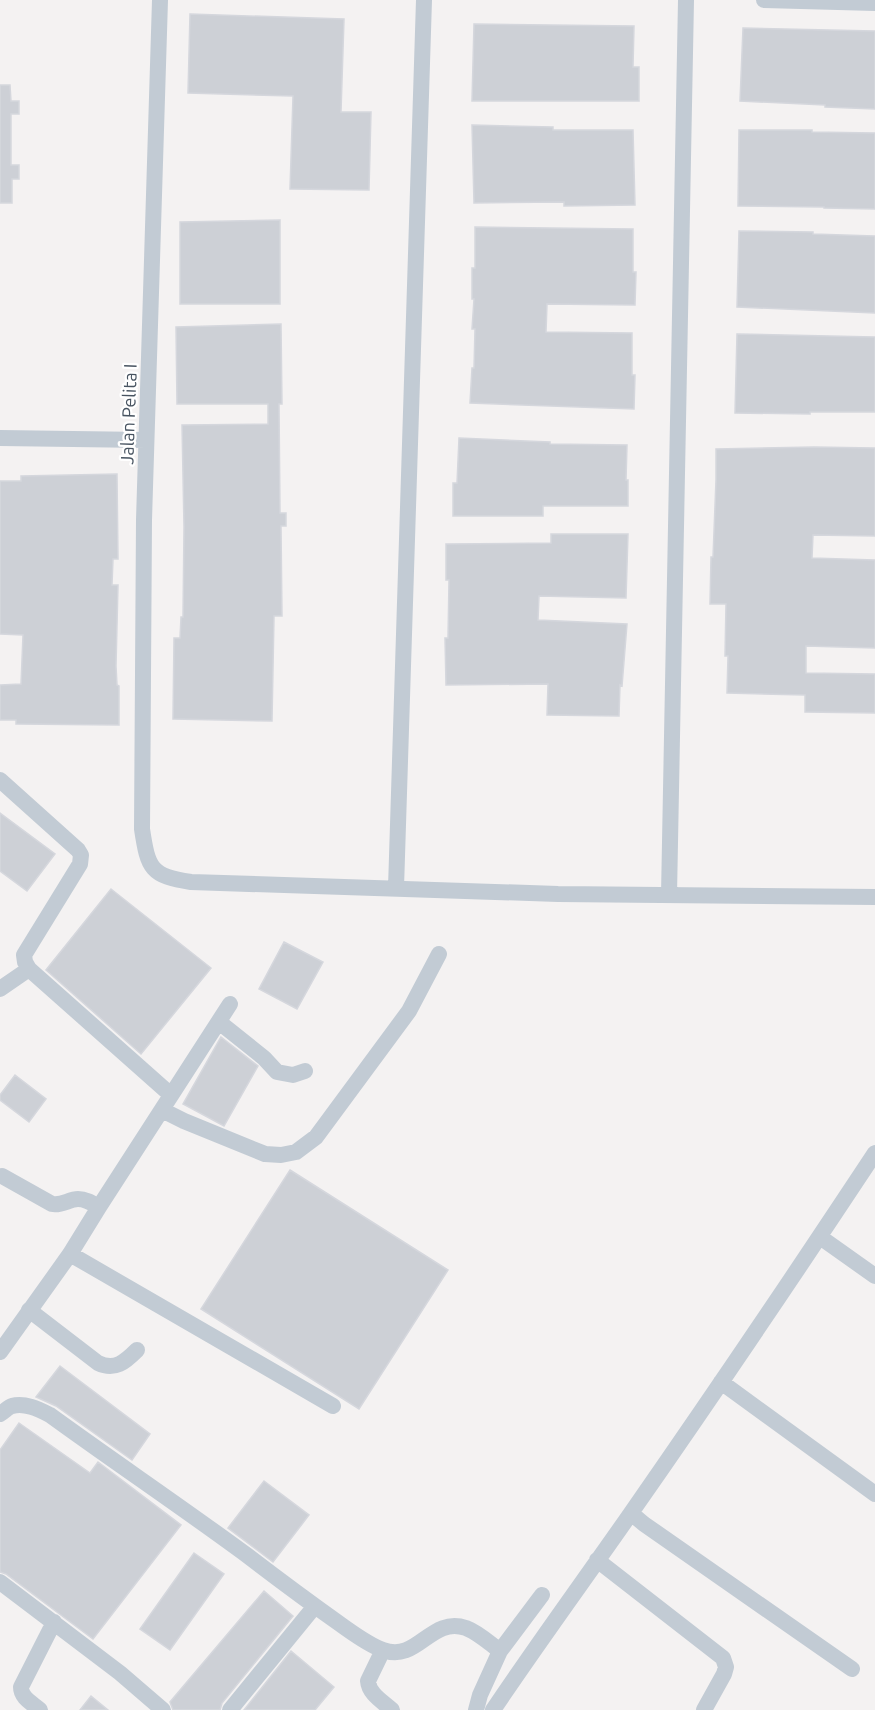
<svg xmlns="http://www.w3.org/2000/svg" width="875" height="1710" viewBox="0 0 875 1710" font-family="Ubuntu,sans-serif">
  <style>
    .building { fill: #cdd0d6; stroke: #d5d7dd; stroke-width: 1.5 }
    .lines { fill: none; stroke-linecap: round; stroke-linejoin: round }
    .minor { stroke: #c2cbd4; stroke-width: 16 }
    .labels { text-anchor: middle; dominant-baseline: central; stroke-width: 4.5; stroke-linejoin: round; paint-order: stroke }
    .street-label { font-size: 18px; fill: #485461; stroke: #fff }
  </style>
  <rect width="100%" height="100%" fill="#f4f2f2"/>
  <path class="building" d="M190,14L344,19L341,112H371L369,190L290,189L293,96L188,93Z
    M474,24L634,26L633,67H639V101H472Z
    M743,28L875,31V109L825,107V105L740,101Z
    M0,85H10L11,101H19V114H11V165H19V179H12V203H0Z
    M472,125L553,127V130H633L635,205L564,206V202L474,203Z
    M739,130H812V132L875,133V209L824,208V207L738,206Z
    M280,220V304H180V222Z
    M475,227L633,229V272H636L635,305L547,304L546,332L632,333V375H635L634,409L470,403L472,368H474L475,329H472L474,299H472V268H475Z
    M739,231L813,232V234L875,236V313L737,307Z
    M281,324L282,404H279L280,513H286V526H281L282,616H274L272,721L173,719L174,638H180L181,617H183L184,527L182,425L268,424V404H177L176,327Z
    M737,334L875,337V412H810V414L735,413Z
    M459,438L550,442V444L627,445L626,480H628V506H543V516H453V483H457Z
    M814,447L875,448V536L813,535L812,558L875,560V648L806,646V673L875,674V713L805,712V695L727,693L728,656H725L726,604H710L711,557H713L716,480V449Z
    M117,474L118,559H113L112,585H118L116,666L117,685L119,686V725L16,724V720H0V685L21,684L23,635L0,634V481H21V476Z
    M551,534H628L626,598L539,596L538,620L627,624L622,686L620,685L619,716L547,715L548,684L446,685L445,638H448L449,580H446V544L551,543Z
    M0,813L55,854L27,891L0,871Z
    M111,889L211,968L141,1054L46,970Z
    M284,942L323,962L297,1009L259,989Z
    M221,1037L258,1066L224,1126L183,1104Z
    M15,1075L46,1099L29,1122L0,1100V1095Z
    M290,1170L448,1270L359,1409L201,1309Z
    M60,1366L150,1434L132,1460L56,1406L36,1397Z
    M19,1423L90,1473L98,1462L181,1525L93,1639L6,1574L0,1572V1450Z
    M264,1481L309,1515L273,1562L228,1528Z
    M194,1553L224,1574L170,1650L140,1629Z
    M264,1591L293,1616L222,1703L220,1710H173L170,1702Z
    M291,1651L334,1687L315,1710H244Z
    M91,1696L108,1710H80Z"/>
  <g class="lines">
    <path class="minor" d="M160,0L144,520L142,829C148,869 151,876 191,882L558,894L875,897
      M764,0L875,3
      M0,438L146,440
      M0,780L78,850L81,855L80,864L24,955L25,962L29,969L171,1095
      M396,888L424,0
      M669,895L686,0
      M0,989L29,969
      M219,1022L264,1058L277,1072L293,1075L305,1071
      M162,1110L184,1121L265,1154L281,1155L296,1152L316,1137L409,1011L439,954
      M2,1176L52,1204C62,1206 69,1199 78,1199C86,1199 92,1203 99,1207
      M820,1237L875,1276
      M70,1254L333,1406
      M29,1310L98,1363C115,1371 125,1362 137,1350
      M0,1352L70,1254L99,1207L230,1004
      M721,1382L875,1494
      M0,1414C4,1412 8,1407 12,1406C25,1402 40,1410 50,1415C116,1463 183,1508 248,1556C278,1579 309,1602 340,1624C353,1633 367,1644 383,1650C418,1663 430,1616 466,1628C479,1633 489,1643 500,1651
      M631,1513L644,1524L852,1669
      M597,1560L723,1658L726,1667L724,1674L704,1710
      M0,1582L120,1673L163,1710
      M383,1650L368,1681C369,1694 382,1701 392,1710
      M40,1710C32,1703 21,1698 21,1687L54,1622
      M230,1710L315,1606
      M476,1710L480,1695L500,1651L542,1595
      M493,1710C538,1643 585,1579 631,1513C714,1394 795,1274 875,1153"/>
  </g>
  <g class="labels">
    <g class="street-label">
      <text transform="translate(128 414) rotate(-88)">Jalan Pelita I</text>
    </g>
  </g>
</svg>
